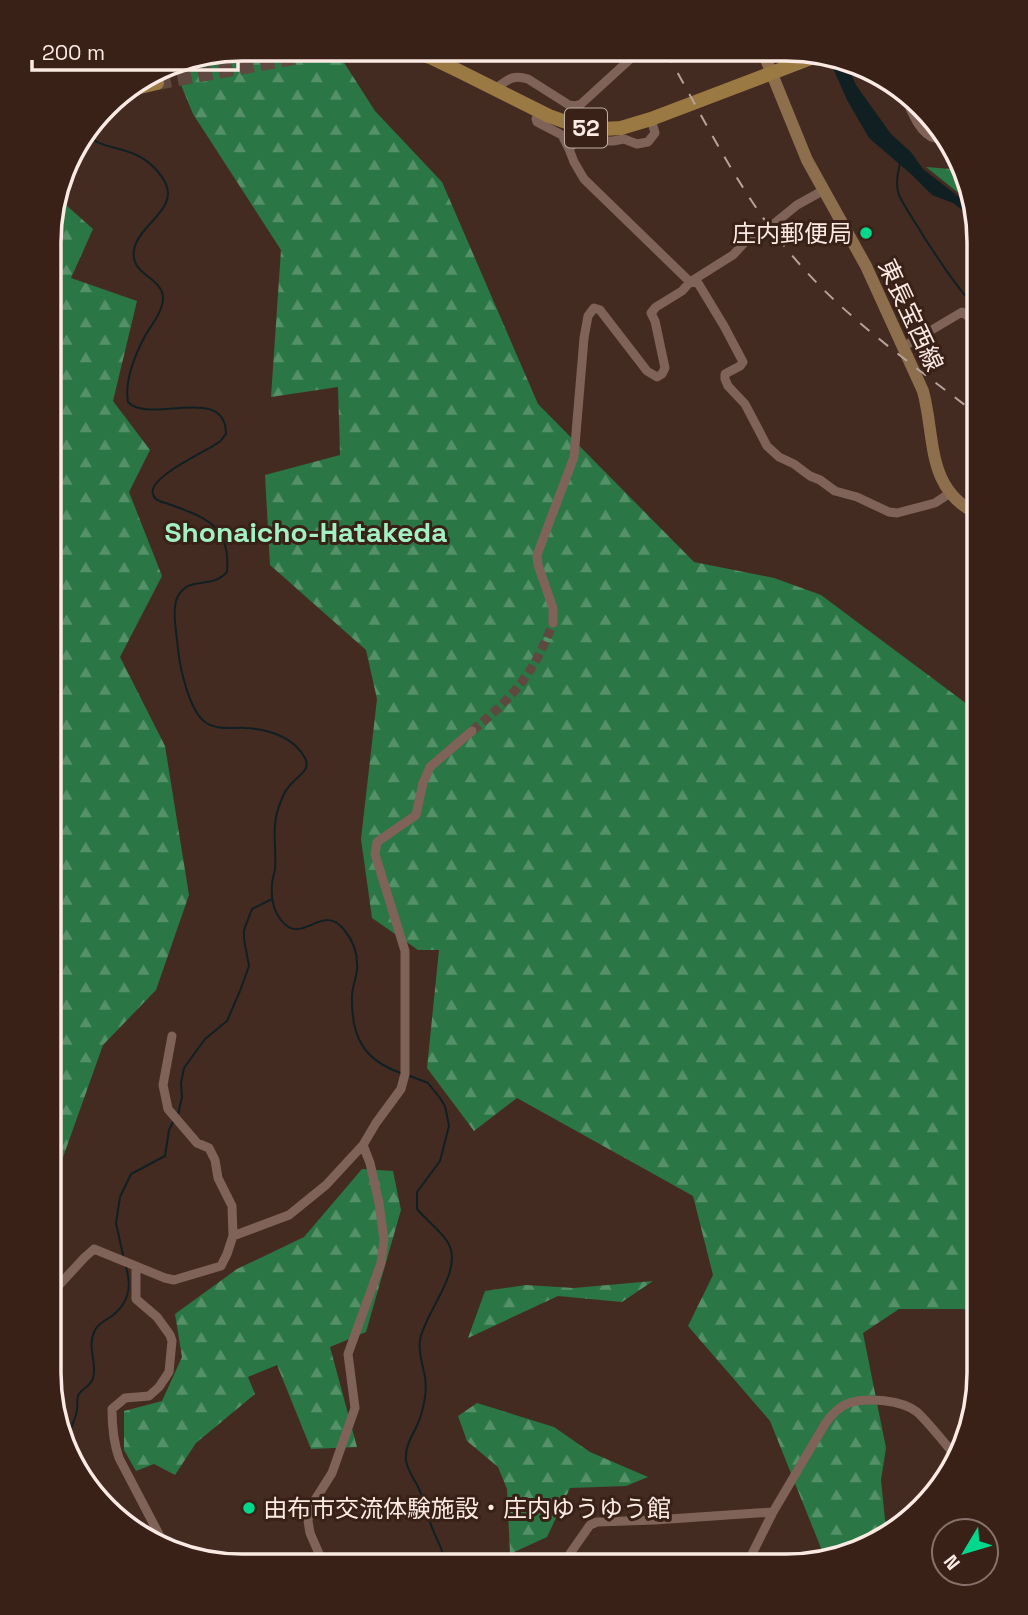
<svg xmlns="http://www.w3.org/2000/svg" width="1028" height="1615" viewBox="0 0 1028 1615" font-family="'Space Grotesk','Noto Sans JP',sans-serif">
  <style>
    .forest { fill: url(#forest-firs) }
    .water { fill: #102022 }
    .lines { fill: none; stroke-linecap: round; stroke-linejoin: round }
    .stream { stroke: #102022; stroke-width: 2 }
    .minor-tunnel { stroke: #5f483f; stroke-width: 9; stroke-dasharray: 9 4.5; stroke-linecap: butt }
    .primary-tunnel { stroke: #5f483f; stroke-width: 14; stroke-dasharray: 14 7; stroke-linecap: butt }
    .minor { stroke: #7f6358; stroke-width: 9 }
    .secondary { stroke: #8d6e4d; stroke-width: 12 }
    .primary { stroke: #9b7942; stroke-width: 14 }
    .rail { stroke: #b6a29b; stroke-width: 2; stroke-dasharray: 12 12; stroke-linecap: butt }
    .poi-dot { fill: #00d98c; stroke: #392118; stroke-width: 2.5 }
    .labels { text-anchor: middle; dominant-baseline: central; stroke-width: 6; stroke-linejoin: round; paint-order: stroke }
    .shield { fill: #392118; stroke: #c1aea7; stroke-width: 2 }
    .shield-label { font-size: 23px; font-weight: bold; fill: #fbeae4 }
    .poi-label { font-size: 24px; fill: #fbeae4; stroke: #392118; text-anchor: end }
    .street-label { font-size: 24px; fill: #fbeae4; stroke: #392118 }
    .quarter-label { font-size: 28px; font-weight: bold; fill: #a1f1c4; stroke: #392118 }
    .rim { fill: none; stroke: #fbeae4; stroke-width: 3.5 }
  </style>
  <defs>
    <pattern id="forest-firs" width="22" height="20" patternUnits="userSpaceOnUse" patternTransform="scale(1.75)"><rect width="22" height="20" fill="#2a7644"/><path d="M5 1l3.5 6h-7zM16 11l3.5 6h-7z" fill="#549068"/></pattern>
  </defs>
  <rect width="100%" height="100%" fill="#442b22"/>
  <path class="forest" d="M242,49L336,50L375,111L442,182L538,404L694,562L774,578L821,595L979,713V1313L963,1309H899L863,1333L886,1448L881,1480L885,1520L889,1528L859,1551L825,1558L770,1421L688,1326L713,1275L693,1196L517,1098L474,1131L427,1068L439,950H418L372,918L361,839L377,699L366,650L270,565L265,475L340,455L338,387L271,397L281,250L193,114L172,63Z
    M958,161L964,169L971,203L926,167L951,169Z
    M57,197L93,229L71,278L137,301L113,401L150,450L129,492L162,576L120,657L165,746L189,895L156,990L103,1045L56,1177L49,1182L51,218Z
    M362,1169L393,1171L401,1210L366,1332L330,1347L357,1447L311,1449L277,1365L248,1377L255,1394L196,1443L175,1475L154,1464L136,1471L124,1450V1411L162,1401L182,1357L175,1314L237,1269L304,1237Z
    M653,1281L622,1302L558,1296L468,1338L485,1291L526,1285L574,1288Z
    M477,1403L554,1427L590,1452L648,1477L626,1486L570,1488L547,1537L510,1554L507,1489L498,1467L467,1441L458,1416Z"/>
  <path class="water" d="M830,56L847,64L856,85L891,134L911,152L923,169L972,207L974,219L953,203L932,195L912,175L869,138L847,100L832,66Z"/>
  <g class="lines">
    <path class="stream" d="M87,133C96,147 115,146 129,152C144,157 157,168 165,182C179,208 141,224 135,246C126,275 163,276 163,298C163,312 151,325 145,336C135,355 124,380 128,402C149,425 226,383 226,434C225,435 220,442 219,442C208,451 147,477 153,494C154,500 161,502 166,503C204,517 231,524 227,572C211,590 190,575 178,596C171,608 177,635 178,649C180,668 189,710 205,722C218,731 232,727 246,728C268,729 294,737 305,758C311,770 299,775 292,783C287,788 283,795 281,801C270,826 277,846 275,869C274,875 272,880 272,885C271,897 273,910 281,920C302,948 323,900 345,931C354,942 358,956 357,970C356,979 352,988 352,996C351,1036 363,1060 401,1073
      M900,163C898,173 895,184 899,195C906,210 916,223 924,237C941,263 957,288 979,311
      M410,1076L428,1083L440,1098L445,1106L449,1126L440,1161L417,1192V1209C426,1220 439,1229 447,1241C466,1269 425,1311 420,1340C418,1353 423,1365 425,1377C427,1390 425,1402 421,1415C417,1430 404,1444 406,1460C407,1471 415,1479 419,1489C425,1502 427,1516 433,1530C438,1543 444,1550 444,1565
      M178,1115L182,1097L181,1083L184,1068L205,1039L227,1021L240,991L249,966L244,939V930L252,909L272,899
      M123,1255L116,1223L120,1197L131,1174L165,1156L169,1130L173,1122
      M69,1453C70,1445 69,1434 72,1426C74,1420 76,1416 77,1410C78,1405 76,1399 79,1394C83,1388 91,1386 93,1378C98,1363 86,1348 95,1330C99,1323 106,1320 112,1316C129,1303 132,1287 126,1267"/>
    <path class="minor-tunnel" d="M472,731C514,696 533,675 553,623"/>
    <path class="primary-tunnel" d="M157,83L337,50"/>
    <path class="minor" d="M496,88C508,80 512,74 528,79L569,105L575,106L581,104L639,51
      M901,88C908,102 918,135 935,138L939,135
      M106,108L117,104L123,92
      M539,111L536,119L537,122L562,135L569,149
      M651,119L655,133L648,142L637,144L624,139L613,141H576L569,149L574,162L584,179L690,282L698,283L724,326L743,362L740,366L725,374V379L728,386L745,404L767,446L779,457L794,464L810,476L820,480L835,491L857,497L889,512L897,513L935,503L950,493
      M903,347L962,312L979,324
      M553,623V608L538,565L537,555L574,457L584,338L588,316L594,308L600,310L647,371L657,377L662,374L665,368L655,321L651,313L656,307L682,291L690,282L733,255L746,241L770,227L797,205L824,190
      M233,1236L289,1215L326,1185L363,1145L376,1123L401,1089L405,1074V951L375,854L377,842L416,815L423,783L430,767L472,731
      M136,1266V1299L157,1317L170,1335L172,1341L169,1372L159,1387L149,1396L125,1398L112,1409C112,1426 113,1441 119,1458L163,1542
      M49,1296L84,1258L94,1249L165,1278L174,1280L221,1266L227,1254L233,1236L232,1206L218,1178L215,1160L209,1148L197,1143L168,1109L163,1085L172,1036
      M324,1565L310,1533L308,1521L309,1514L313,1503L332,1473L355,1408L348,1354L381,1263L384,1240L379,1203L370,1163L363,1145
      M562,1565L590,1525L597,1522L655,1520L773,1512
      M746,1566L773,1512L825,1424C831,1415 838,1407 849,1403C867,1397 902,1400 917,1412C928,1422 943,1441 953,1453"/>
    <path class="secondary" d="M763,52L807,160L866,266L923,391C936,439 925,489 979,515"/>
    <path class="primary" d="M409,50L430,57L459,71L549,116L583,128L603,129L621,128L651,119L824,53
      M127,90L157,83"/>
    <path class="rail" d="M666,52C708,126 745,204 803,268C854,325 919,369 979,416"/>
  </g>
  <g class="poi-dot">
    <circle cx="866" cy="233" r="7"/>
    <circle cx="249" cy="1508" r="7"/>
  </g>
  <g class="labels">
    <rect class="shield" x="565" y="108.5" width="42" height="39" rx="5"/>
    <g class="shield-label">
      <text x="586" y="128">52</text>
    </g>
    <g class="poi-label">
      <text x="852" y="233">庄内郵便局</text>
      <text x="263" y="1508" text-anchor="start">由布市交流体験施設・庄内ゆうゆう館</text>
    </g>
    <g class="street-label">
      <text transform="translate(911 315) rotate(65)">東長宝西線</text>
    </g>
    <g class="quarter-label">
      <text x="306" y="532">Shonaicho-Hatakeda</text>
    </g>
  </g>
  <path d="M0 0H1028V1615H0ZM242 61H786A181 181 0 0 1 967 242V1373A181 181 0 0 1 786 1554H242A181 181 0 0 1 61 1373V242A181 181 0 0 1 242 61Z" fill="#392118" fill-rule="evenodd"/>
  <path class="rim" d="M242 61H786A181 181 0 0 1 967 242V1373A181 181 0 0 1 786 1554H242A181 181 0 0 1 61 1373V242A181 181 0 0 1 242 61Z"/>
  <g transform="translate(965 1552) rotate(232)"><circle r="33" fill="#392118" stroke="#87716a" stroke-width="2"/>
  <path d="M0-5L12 26L0 18L-12 26Z" fill="#00d98c"/>
  <text y="-10" font-size="19" font-weight="bold" text-anchor="middle" fill="#fbeae4">N</text>
  </g>
  <path d="M32 60v10h206v-10" fill="none" stroke="#fbeae4" stroke-width="3.5"/>
  <text x="42" y="60" font-size="21" fill="#fbeae4" stroke="#392118" stroke-width="5" paint-order="stroke">200 m</text>
</svg>
